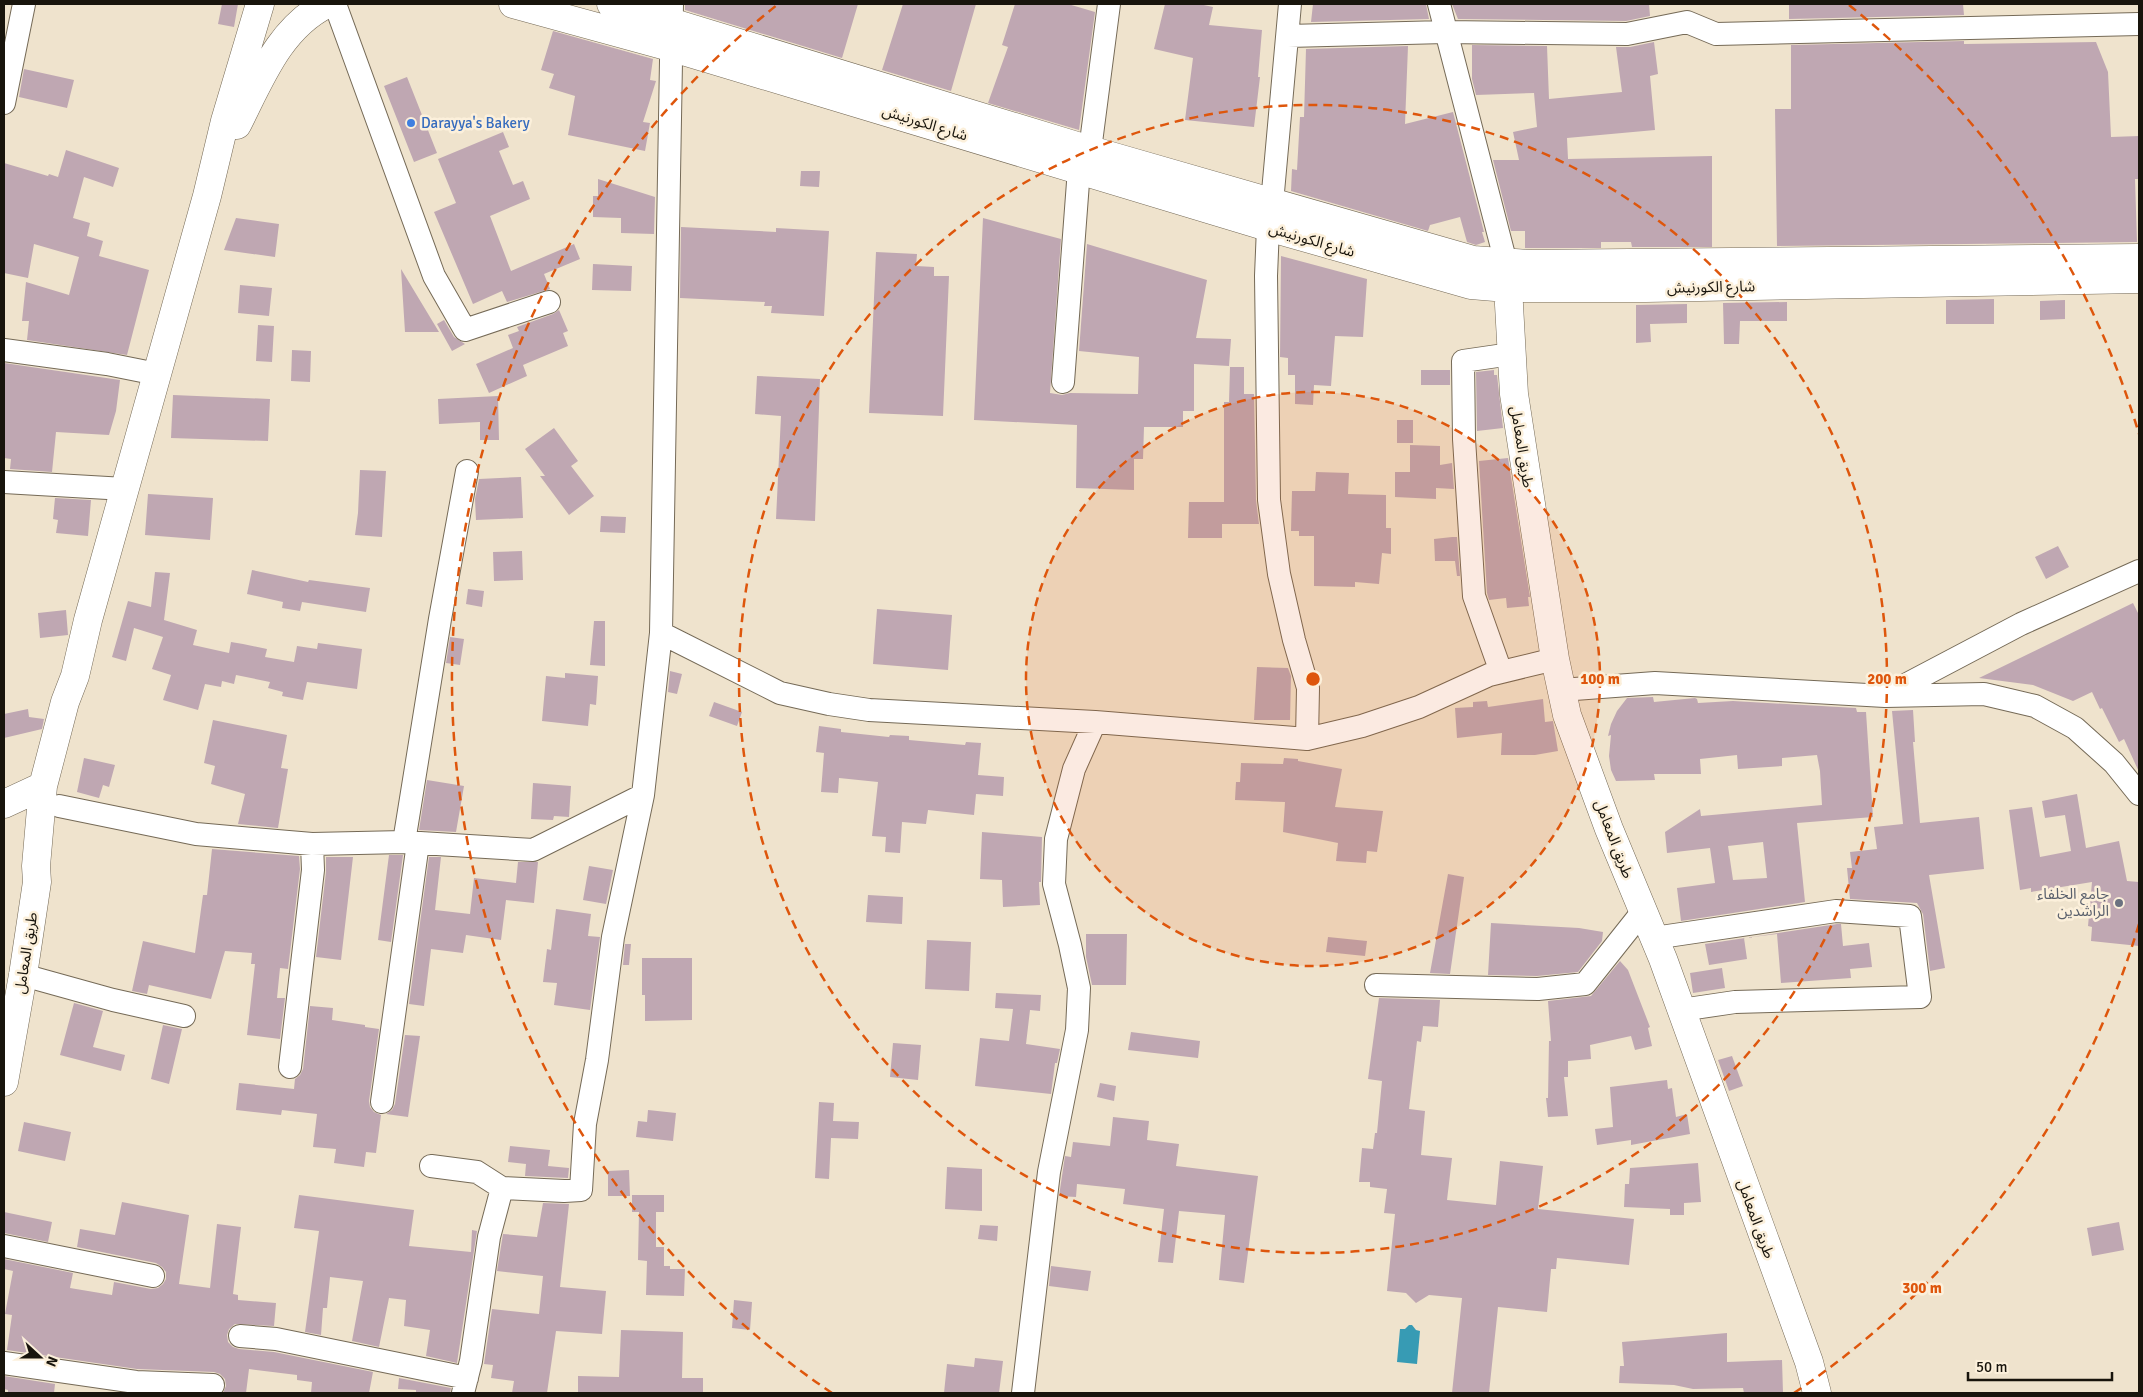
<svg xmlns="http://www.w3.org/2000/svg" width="2143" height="1397" viewBox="0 0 2143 1397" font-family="Signika,'Noto Sans Arabic',sans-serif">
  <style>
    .water { fill: #379bb4 }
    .building { fill: #bfa7b2; fill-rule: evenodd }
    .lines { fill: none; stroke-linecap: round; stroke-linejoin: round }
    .street-casing { stroke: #756a57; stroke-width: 24 }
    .secondary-casing { stroke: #756a57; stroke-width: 29 }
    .street { stroke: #fff; stroke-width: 22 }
    .secondary { stroke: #fff; stroke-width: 28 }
    .ring { fill: none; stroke: #de560c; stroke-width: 2.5; stroke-dasharray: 9 6 }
    .shop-dot { fill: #3f7fe0; stroke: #fcf0db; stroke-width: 2 }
    .worship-dot { fill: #6b7280; stroke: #fcf0db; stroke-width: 2 }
    .labels { text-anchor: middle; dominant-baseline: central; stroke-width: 5; stroke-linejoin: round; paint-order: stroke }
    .shop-label { font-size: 15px; fill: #366cbe; stroke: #fcf0db; text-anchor: start }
    .street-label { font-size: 15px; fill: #18140c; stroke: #fcf0db }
    .worship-label { font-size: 15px; fill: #5b616d; stroke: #fcf0db; text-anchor: end }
    .centre { fill: #de560c; stroke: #fcf0db; stroke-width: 2.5 }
    .ring-label { font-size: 15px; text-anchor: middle; font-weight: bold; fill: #de560c; stroke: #fcf0db; stroke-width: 5; stroke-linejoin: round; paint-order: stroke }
  </style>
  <rect width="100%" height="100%" fill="#efe3cd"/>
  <path class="water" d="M1409,1325H1412L1416,1330L1420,1331L1417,1364L1397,1362L1400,1329H1405Z"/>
  <path class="building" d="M222,4H238L234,27L218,24Z
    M685,4H858L842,58L685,10Z
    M903,4H976L951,91L882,70Z
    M1015,4H1068L1095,12L1079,130L988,103L1008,47L1002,45Z
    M1165,4H1199L1213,7L1209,25L1262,30L1258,77H1260L1254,127L1185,120L1193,58L1154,49Z
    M1313,4H1426L1429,19L1311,22Z
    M1452,4H1649L1650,16L1626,21L1458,19Z
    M1789,4H1963L1964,15L1789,19Z
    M553,31L653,59L650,80L656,81L643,122L650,123L645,151L568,135L575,96L549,88L554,74L541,70Z
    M1964,41V44L2096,42L2108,72L2111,137L2139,136V179H2135L2137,242L1777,246L1775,109H1791V45Z
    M1654,42L1658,74L1650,76L1655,130L1567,138L1568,159L1712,156V247H1632L1631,242H1601V248H1525V231H1511L1493,160H1519L1513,132L1537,127L1534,93L1476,95L1472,79V45L1547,46L1549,99L1622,92L1616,47H1630Z
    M1408,46L1405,124L1453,112L1484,232H1482L1485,242L1476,245L1467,242L1460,217L1430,225L1428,231L1291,191L1292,169L1297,170L1300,117H1304L1306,49Z
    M24,69L74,80L67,108L19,97Z
    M407,77L437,153L414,162L384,86Z
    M503,132L509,147L499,151L513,185L523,181L530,199L490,216L511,271L574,244L580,259L544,274L550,289L507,302L502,291L473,304L434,212L456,203L438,159Z
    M66,150L119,168L113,187L84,177L73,218L90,223L87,236L103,241L99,256L149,270L127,355L27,340L29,321H22L26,282L69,295L79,257L34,244L28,278L4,273V163L48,176L49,174L58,177Z
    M801,171H820L819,187L800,186Z
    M598,179L655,197L654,234L621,233V218L593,217V196H598Z
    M236,218L279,224L275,257L224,250Z
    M983,218L1061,239L1050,393L1062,395L1070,393L1138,394L1139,357L1079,351L1087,244L1207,280L1196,338L1231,339L1229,366L1194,364V411H1183V427H1144L1143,459H1134V490L1076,488L1077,425L974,420Z
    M681,227L776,232V228L829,231L824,316L771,313L772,306H764L765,302L680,298Z
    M876,252L917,254L916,266L934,267V276H949L943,416L869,413Z
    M1281,256L1367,279L1363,337L1335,336L1331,386L1314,385L1313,405L1295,404V375H1288V358L1280,357Z
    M593,264L632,266L631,291L592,290Z
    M401,269L439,332H405Z
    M240,285L272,288L269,316L238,313Z
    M1994,299V324H1946V300Z
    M2065,300V319L2040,320V301Z
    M1787,302V321H1740L1739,344H1724L1723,303Z
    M1687,304V323L1650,324L1651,342L1636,343V305Z
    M559,310L568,331L563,333L568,346L523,365L527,376L489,393L476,364L513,348L508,335L519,331L517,327L553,314Z
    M444,320L454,337L465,344L452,351L437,324Z
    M258,325L274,326L272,362L256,361Z
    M292,350L311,351L310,382L291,381Z
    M4,363L120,380L116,411L109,435L56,432L52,472L10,469L11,459L4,458Z
    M1230,367H1244V394H1254L1256,500L1259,524H1222V538H1188L1189,502H1224V402H1229Z
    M1421,370H1450V385H1421Z
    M1494,370V375H1497L1503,428L1477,431L1476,372Z
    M757,376L820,379L815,521L776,519L781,416L755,414Z
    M173,395L270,399L268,441L171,438Z
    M498,396L499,440H480V422L439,424L438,399Z
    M1397,420H1413V443H1397Z
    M554,428L578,461L571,466L594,496L569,515L540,476H545L525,449Z
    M1410,445L1440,446V465L1452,463L1454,489L1436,488V499L1395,497V472H1410Z
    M1508,458L1530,597H1528L1529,606L1507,608L1506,598L1489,600L1487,593L1479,461Z
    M360,470L386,471L382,537L355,535L358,513Z
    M1316,472L1349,473L1348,494L1386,495V528H1391V554L1382,553L1379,584L1355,582V587L1314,586V536H1299V531H1291L1292,491H1315Z
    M521,477L523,518L476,520L475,499L479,479Z
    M148,494L213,498L210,540L145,535Z
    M55,498L91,500L88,536L56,533L58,520L53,519Z
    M601,516L626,517L625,533L600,532Z
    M1452,537H1457L1460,576H1457L1455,561H1435L1434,539Z
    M2058,546L2069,567L2046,579L2035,557Z
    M522,551L523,580L494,581L493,552Z
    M252,570L308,582L309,580L370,588L366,612L302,602L300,611L282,608L283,602L247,594Z
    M155,572L170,573L164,620L197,630L193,645L229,653L231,642L243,644L267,649L265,657L294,662L297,646L317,649L318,643L362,649L357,689L307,682L303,700L282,696L283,692L268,688L270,682L236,675L234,684L222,681L221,687L205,684L198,710L163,700L171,675L152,669L163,637L134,628L126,661L112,657L128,601L151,607Z
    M468,589L484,591L482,607L466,604Z
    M2133,603L2139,615V772L2124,739L2119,742L2102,708L2100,709L2092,692L2073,701L2033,685L1979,678Z
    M877,609L952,615L948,670L873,664Z
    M66,610L68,635L40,638L38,613Z
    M594,621H605V666L590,665Z
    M450,637L464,639L460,665L446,663Z
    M1257,667L1288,668L1291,676L1290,720H1254Z
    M670,671L682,674L677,694L668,692Z
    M565,673L598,676L596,705L590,704L588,726L542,721L546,676L565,678Z
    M1653,697L1654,702L1695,698L1697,699L1698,703L1733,701L1856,708L1857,712H1866L1873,817L1797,823L1805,902L1681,921L1677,888L1715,883L1710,848L1667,853L1665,832L1700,809L1701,816L1822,805L1820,771L1817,755L1782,758V766L1738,769L1737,755L1700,759L1701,774H1654L1655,780L1616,781L1611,770L1609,756L1611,735L1608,736L1611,724L1617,711L1627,698ZM1763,842L1767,878L1733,880L1728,846Z
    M1543,699L1545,722L1553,721L1558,751L1535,755H1501L1502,733L1457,738L1455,708L1473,707V702L1487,701L1488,707Z
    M714,702L742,712L737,726L709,716Z
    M28,709L29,717L44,719L42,729L4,738V714Z
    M1913,710L1915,742H1913L1920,823L1979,817L1984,869L1929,875L1945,968L1930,971L1923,914L1917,903L1850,899L1847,868H1852L1850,852L1877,849L1874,827L1903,824L1892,711Z
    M213,720L287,735L281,768L288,769L278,828L238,824L245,794L211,784L215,766L204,763Z
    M819,726L841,729V732L889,737L890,735L909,736V740L965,745L966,742L981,743L978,775L1004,777L1003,796L976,794L974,815L928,810L926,824L902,822L900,853L885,852L886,837L872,836L878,782L839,778L838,793L821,792L824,753L816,752Z
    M84,758L115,765L109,787L103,785L99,798L77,792Z
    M1284,758L1298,759V761L1342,769L1335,807L1383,811L1377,852L1367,851L1366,863L1336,861L1338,843L1283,832L1285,802L1235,800L1236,782H1240L1241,763L1283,764Z
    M427,780L464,786L456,832L419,830Z
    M533,783L571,786L569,817L554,816L553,820L531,819Z
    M2077,794L2086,848L2119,841L2127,881L2139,882V946L2091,941L2092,927L2088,926L2092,882L2031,892V888L2020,890L2009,810L2032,807L2040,857L2071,851L2065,815L2045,818L2042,801Z
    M982,832L1042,837L1041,882H1039L1040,905L1003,907L1002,880L980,879Z
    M212,849L299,856L300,869L288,969L280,968L277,998H285L280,1039L247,1035L255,964H251L252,953L225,951L211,999L149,985L147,994L132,991L143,941L195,953L203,895H207Z
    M389,855H403L391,942L378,940Z
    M326,857H353L341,960L316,957L326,872Z
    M429,857H441L435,910L470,914L474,878L516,883L518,862H538L534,903L506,900L501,940L466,935L463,953L431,949L424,1006L409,1004Z
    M589,866L613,870L606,904L583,900Z
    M1448,874L1464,877L1450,974L1430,973Z
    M868,895L903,897L902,924L866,922Z
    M556,909L591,914L588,936L600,937L590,1010L554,1005L557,983L543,982L547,949L551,950Z
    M1491,923L1579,928L1603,932L1602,941L1578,972L1537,976L1488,975Z
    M1837,924H1841L1843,946L1869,943L1872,967L1850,969L1851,978L1781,983L1777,934L1744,938L1747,959L1709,965L1705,944Z
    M1086,934H1127L1126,985H1092L1086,957Z
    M1328,937L1367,941L1365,956L1326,952Z
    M927,940L971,942L969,991L925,989Z
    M625,944H631L629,965H623Z
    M642,958H692V1020L645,1021V995H642Z
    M1620,961L1628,970L1650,1027L1648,1028L1652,1046L1635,1050L1631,1036L1590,1045L1591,1059L1568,1061V1077H1564L1568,1116L1548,1117L1546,1098H1548L1549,1041H1551L1548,1001L1591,996Z
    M1722,968L1725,988L1693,993L1690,973Z
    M996,993L1041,995L1040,1011L1030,1010L1026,1044L1060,1049L1057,1063H1055L1051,1094L975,1086L980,1038L1009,1041L1013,1009L995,1008Z
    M1379,998L1440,1000L1438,1027L1423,1026L1421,1042L1417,1041L1409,1109L1425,1111L1421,1155L1452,1158L1447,1200L1496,1205L1500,1161L1543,1166L1538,1209L1634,1219L1629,1265L1557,1258L1556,1269H1551L1547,1312L1498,1307L1489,1393H1452L1462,1298L1429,1295L1416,1303L1406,1293L1387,1291L1395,1214L1384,1213L1387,1189L1370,1187V1182H1359L1362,1148L1373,1149L1375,1133H1377L1382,1081L1368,1079Z
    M74,1003L103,1011L93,1047L125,1055L121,1071L60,1055Z
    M310,1006L333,1008L332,1020L365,1025V1027L379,1029L369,1101L370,1107L374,1112L381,1115L376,1153L366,1152L364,1167L334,1163L336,1149L313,1147L317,1114L282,1110L281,1115L236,1110L239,1083L294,1089L295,1079L300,1075L303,1069Z
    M163,1025L182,1029L169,1084L151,1079Z
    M1131,1032L1200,1041L1198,1058L1128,1050Z
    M405,1035L420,1036L408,1117L386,1114L392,1110L395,1104Z
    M893,1043L921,1045L918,1080L890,1077Z
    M1732,1056L1743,1086L1729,1091L1718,1060Z
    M1667,1080L1668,1089L1672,1088L1676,1117L1687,1114L1690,1134L1631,1145V1140L1597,1145L1595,1129L1613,1127L1610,1087Z
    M1100,1083L1116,1086L1114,1101L1097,1097Z
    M819,1102L834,1103L833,1121L859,1122L858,1139L831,1138L829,1179L815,1178Z
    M648,1110L676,1113L673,1141L636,1137L638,1121L647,1122Z
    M1113,1117L1149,1121L1147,1140L1179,1144L1176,1166L1258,1176L1244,1283L1219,1280L1225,1215L1179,1211L1173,1263L1158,1262L1164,1209L1123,1204L1125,1189L1077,1184L1076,1197L1059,1196L1065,1156L1071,1157L1073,1142L1110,1146Z
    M24,1122L71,1132L65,1161L18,1151Z
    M510,1146L550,1150L548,1166L569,1168L568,1178L525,1176L526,1164L508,1162Z
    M1698,1163L1701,1202L1684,1203V1215H1670V1209L1624,1207L1625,1184H1629L1630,1168Z
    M947,1167L982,1169V1211L945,1209Z
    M629,1170L630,1196H608V1171Z
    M299,1195L414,1210L409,1246L471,1252L472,1230L477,1231L457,1363L426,1356L430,1330L404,1326L406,1300L389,1298L379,1347L352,1341L363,1281L330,1277L327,1308H323L321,1335L305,1332L319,1231L294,1228Z
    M632,1195H664V1212H656V1247H664V1266H670V1269H685L684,1296L646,1295L647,1261L638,1260L639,1212H632Z
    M122,1202L189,1215L179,1284L210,1288L217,1224L241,1227L233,1294L238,1295V1300L276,1303L274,1326L235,1324L229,1329L227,1335L228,1342L233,1347L239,1349L274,1352L373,1372L369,1393H311L312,1382L297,1380V1375L249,1369L246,1393H223L226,1386L225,1379L220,1374L214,1372L137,1369L7,1350L12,1315L5,1314L13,1271L4,1269V1259L73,1273L70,1288L112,1295L114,1282L151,1289L158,1288L163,1284L166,1279V1272L162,1267L156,1263L77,1247L80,1229L115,1235Z
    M543,1203L569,1204L560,1287L606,1291L602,1334L556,1331L547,1393H512L514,1381L491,1378L493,1365L484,1364L492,1309L539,1314L543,1276L497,1271L502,1240L503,1234L537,1237Z
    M4,1212L52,1222L48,1242L4,1233Z
    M2119,1222L2124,1250L2092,1256L2087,1228Z
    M980,1225L998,1226L997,1241L978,1239Z
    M1051,1266L1091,1271L1088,1291L1049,1286Z
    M734,1300L752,1302L750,1330L732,1328Z
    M621,1330L683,1332L682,1378H703V1393H578V1376L619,1377Z
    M1727,1333V1362L1782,1360L1783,1393H1744L1743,1388L1693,1389L1674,1385L1619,1383L1620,1366H1624L1622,1342Z
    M975,1358L1003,1361L999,1393H944L947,1364L974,1367Z
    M4,1376L55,1384L54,1393H8V1390L4,1389Z
    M399,1378L451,1388L450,1393H416V1390L398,1389Z"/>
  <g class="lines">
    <defs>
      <path id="street" d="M335,4L434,276L465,330L549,302
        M672,4L661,633L780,693L829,704L869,710L1095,722L1307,739L1362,726L1419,707L1489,675L1555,659
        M1290,4L1272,203L1268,227L1266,276L1269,500L1279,574L1294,640L1308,688L1307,739
        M1439,4L1506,263
        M1288,36L1445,32L1627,34L1687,22L1716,34L2139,24
        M4,103L24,4
        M1090,150L1109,4
        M4,350L107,364L157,374
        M1063,382L1079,169
        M4,482L125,489
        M1501,672L1474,596L1464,439L1463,361L1511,354
        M1561,690L1655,683L1885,696L1984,694L2035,706L2075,728L2114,763L2139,794
        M1890,693L2021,624L2139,571
        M59,806L196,834L312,844L404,842L533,850L643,795L661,633
        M404,842L440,619L467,471
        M1654,938L1836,911L1910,916L1920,997L1735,1002L1681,1010
        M23,975L113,1000L184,1016
        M1376,985L1538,989L1585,984L1643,911
        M290,1067L313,870L312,844
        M382,1102L418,843
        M431,1166L477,1172L502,1188
        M4,1246L153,1276
        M240,1336L276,1339L467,1378
        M4,1363L136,1382L213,1385
        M463,1393L471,1361L489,1237L502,1188L564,1191L581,1190L585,1124L597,1060L613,937L643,795
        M1023,1393L1049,1172L1077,1030L1079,988L1070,945L1054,884L1056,839L1074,769L1095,722"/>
      <path id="secondary" d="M513,4L670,47L1268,227L1471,285L1507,288H1646L2139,279
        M611,4L1090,150L1473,260L1529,264L2139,258
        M237,125C260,80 279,28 327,4
        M1507,269L1514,394L1555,659L1567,715L1609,829L1663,959L1809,1362L1817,1393
        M4,804L43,786
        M4,1082L23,975L37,882L36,866L43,786L65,702L75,676L88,620L207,196L225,121L260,4"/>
    </defs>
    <use href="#street" class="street-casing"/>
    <use href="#secondary" class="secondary-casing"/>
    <use href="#street" class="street"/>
    <use href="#secondary" class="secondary"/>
  </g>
  <circle cx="1313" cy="679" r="287" fill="#de560c" fill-opacity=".12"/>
  <g class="ring">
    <circle cx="1313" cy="679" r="287"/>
    <circle cx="1313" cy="679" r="574"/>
    <path d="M2139 924A861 861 0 0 1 1794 1393M832 1393A861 861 0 0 1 777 5M1849 5A861 861 0 0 1 2139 434"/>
  </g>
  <circle class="shop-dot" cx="411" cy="123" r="5"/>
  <circle class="worship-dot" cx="2119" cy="903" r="5"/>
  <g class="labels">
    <g class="shop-label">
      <text x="421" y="123">Darayya's Bakery</text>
    </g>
    <g class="street-label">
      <text transform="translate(925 123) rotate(17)">شارع الكورنيش</text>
      <text transform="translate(1312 240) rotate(16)">شارع الكورنيش</text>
      <text transform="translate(1711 287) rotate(-1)">شارع الكورنيش</text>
      <text transform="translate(1522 447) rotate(81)">طريق المعامل</text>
      <text transform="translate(1614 839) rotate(69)">طريق المعامل</text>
      <text transform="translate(26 953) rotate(-81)">طريق المعامل</text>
      <text transform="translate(1756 1219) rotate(70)">طريق المعامل</text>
    </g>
    <g class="worship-label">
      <text x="2109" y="894">جامع الخلفاء<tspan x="2109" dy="17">الراشدين</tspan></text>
    </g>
  </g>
  <circle cx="1313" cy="679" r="8" class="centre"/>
  <g class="ring-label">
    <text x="1600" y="684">100 m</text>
    <text x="1887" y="684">200 m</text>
    <text x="1922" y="1293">300 m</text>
  </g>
  <rect width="2143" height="1397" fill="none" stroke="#18140c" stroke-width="10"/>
  <g transform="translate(40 1357) rotate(111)" stroke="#fcf0db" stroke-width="4" paint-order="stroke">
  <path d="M0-4L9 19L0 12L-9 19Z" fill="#18140c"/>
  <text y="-8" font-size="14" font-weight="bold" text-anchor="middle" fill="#18140c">N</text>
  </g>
  <path d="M1968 1372v8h144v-8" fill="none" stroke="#18140c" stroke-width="2.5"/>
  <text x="1976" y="1372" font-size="15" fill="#18140c" stroke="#fcf0db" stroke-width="4" paint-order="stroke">50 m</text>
</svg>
